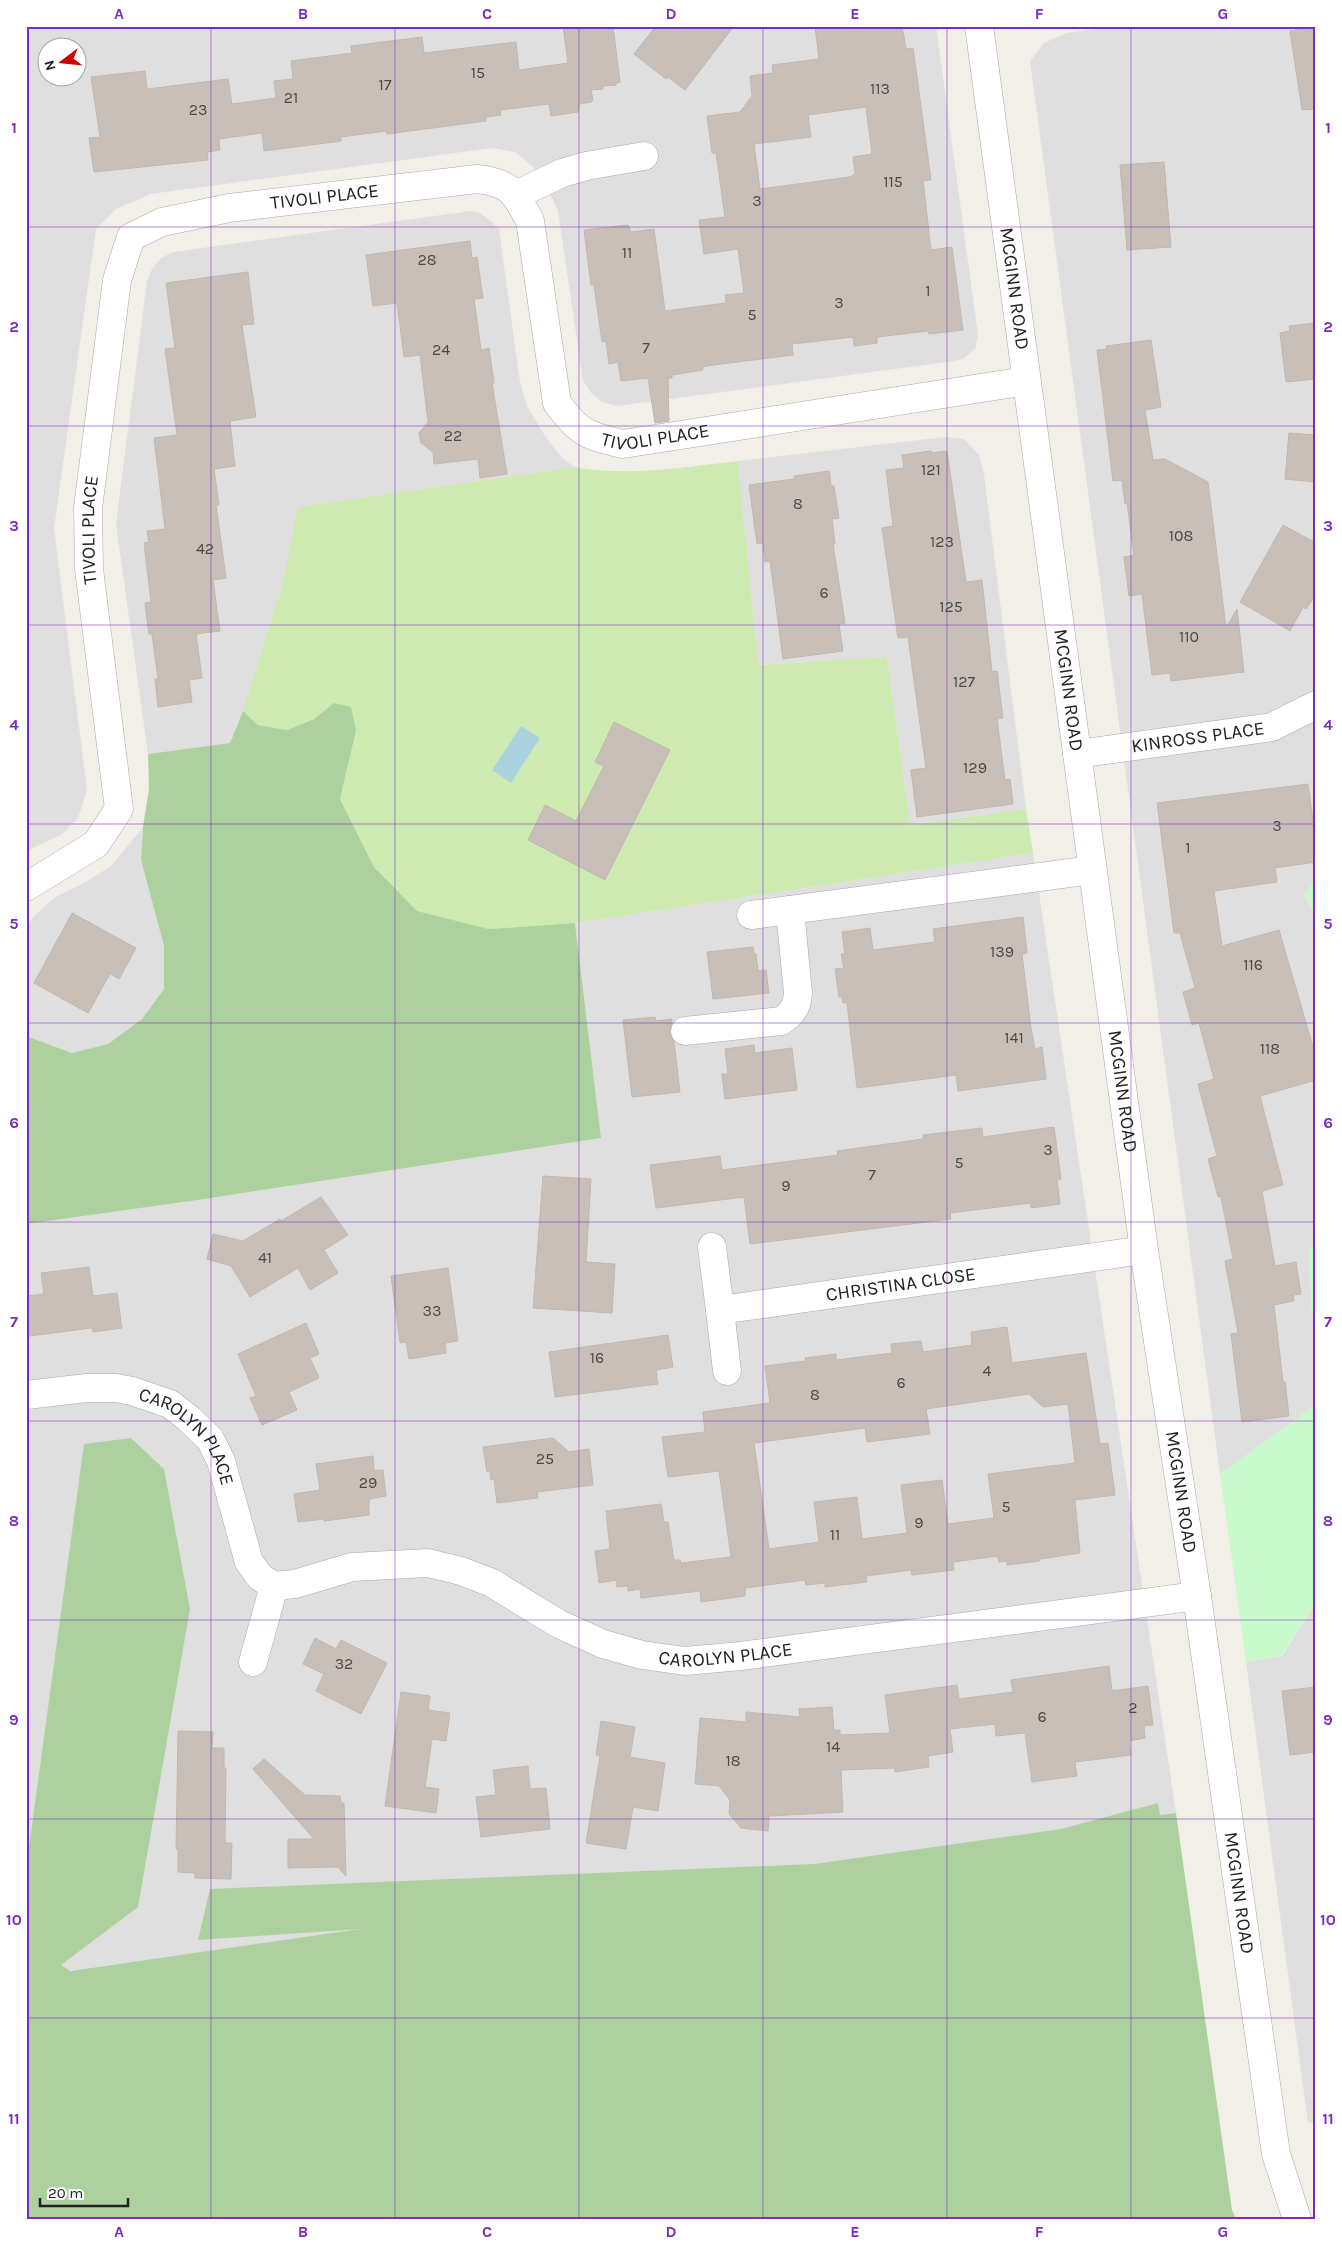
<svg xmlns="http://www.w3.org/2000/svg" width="1342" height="2245" viewBox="0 0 1342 2245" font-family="Karla,sans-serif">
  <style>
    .residential { fill: #e0dfdf; fill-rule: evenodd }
    .grass { fill: #cdebb0 }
    .forest { fill: #add19e }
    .park { fill: #c8facc }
    .water { fill: #aad3df }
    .building { fill: #c7bfb8; stroke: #c4b6ab; fill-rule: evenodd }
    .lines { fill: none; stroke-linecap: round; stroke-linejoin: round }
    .minor-casing { stroke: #a9a9a9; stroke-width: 29 }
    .minor { stroke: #fff; stroke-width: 28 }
    .grid { fill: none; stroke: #7b2cbf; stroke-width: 1; stroke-opacity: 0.55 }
    .labels { text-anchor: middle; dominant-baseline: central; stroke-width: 4; stroke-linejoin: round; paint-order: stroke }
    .number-label { font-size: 16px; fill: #4b4948 }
    .street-label { font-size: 19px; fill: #222; stroke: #fff }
    .neatline { fill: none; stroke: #7b2cbf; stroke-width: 2 }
    .grid-label { font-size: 16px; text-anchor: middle; font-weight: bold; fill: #7b2cbf }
  </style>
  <rect width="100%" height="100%" fill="#f2efe9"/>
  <path class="residential" d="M26,26H936L978,335L975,349L963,359L947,362L617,406L602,402L591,393L583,381L558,211L548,190L534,168L515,152L492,148L151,194L116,209L96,229L54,528L87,790L78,818L61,835L26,851ZM48,48H78V78H48Z
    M1118,26H1316V880L1304,895L1316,915V1240L1309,1251L1312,1313L1316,1316V1405L1220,1474L1030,61L1044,43L1066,33Z
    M471,211L480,213L492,222L499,229L520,382L527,406L545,436L563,459L575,467L299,507L283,582L243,711L230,743L148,754L116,524L147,281L152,269L161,258L173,252Z
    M945,437L964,439L979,455L984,474L1026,809L910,825L887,657L758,665L738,461Z
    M143,827L141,860L164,946V989L142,1019L108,1044L72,1053L26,1036V928L34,916L55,897L84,883L111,866Z
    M1033,853L1176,1813L26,1977V1224L191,1201L601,1138L575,923Z
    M1316,1602V2122L1308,2123L1246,1662L1282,1656Z"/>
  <path class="grass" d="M738,461L758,665L887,657L910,825L1026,809L1033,853L575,923L489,929L417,912L374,867L340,799L356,731L334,703L314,719L287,730L258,725L243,711L283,582L298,507L575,467C626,477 686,467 738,461Z"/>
  <path class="forest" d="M334,703L351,707L356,731L340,799L374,867L417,911L489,929L575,923L601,1138L191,1201L26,1224V1036L72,1053L108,1044L142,1019L164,989V946L141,860L143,827L149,789L148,754L230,743L243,711L258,725L287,730L314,719Z
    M131,1438L164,1469L190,1609L138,1907L61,1965L70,1971L360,1929L198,1940L210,1889L814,1864L1061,1829L1158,1803L1160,1815L1176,1813L1232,2210L1236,2219H26V1869L84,1444Z"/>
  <path class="park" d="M1316,880V915L1304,895Z
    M1316,1240V1316L1312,1313L1309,1251Z
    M1316,1405V1602L1281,1656L1246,1662L1220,1474Z"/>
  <path class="water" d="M521,726L540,738L511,783L492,770Z"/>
  <path class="building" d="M563,26H613L620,82L616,83V85L603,86V89L591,90L593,100L591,102L579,104L578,112L551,116L549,104L500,110L501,115L486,117V121L387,134L386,131L341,137V141L264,151L262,133L219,139L220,150L207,152L208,160L94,172L89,138L100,137L91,77L145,71L147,89L228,79L232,104L276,98L274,81L293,79L291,61L352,53L351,46L422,37L424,53L516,42L519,70L568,63Z
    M656,26H734L685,90L668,77L666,79L634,54Z
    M815,26H902L906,49L913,48L931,180L923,181L931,250L952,247L963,330L929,334L928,331L877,337V343L854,346L853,337L792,344L793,355L706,366L703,367V370L672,375V378H668L669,421L655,423L648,378L621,381L618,362L609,364L606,341L602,342L594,285H591L584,230L628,225L631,232L654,229L665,311L726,303L725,295L744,293L738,249L704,254L699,220L725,217L716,153H712L707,116L740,112L752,96L750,76L773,73L772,65L819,59ZM866,107L872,154L853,157L855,174L850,177L760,189L754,144L811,137L808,115Z
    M1316,27V109L1302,110L1290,31Z
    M1164,162L1171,247L1127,250L1120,165Z
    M470,241L472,258L477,257L483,298L474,299L481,350L489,348L494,383H492L507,474L480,478L478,459L434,464L433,452L421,443L419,433L428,422L420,355L404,357L397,303L373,306L366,255Z
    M248,272L254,324L242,325L256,417L230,421L235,466L214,469L219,505H216L226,578L213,580L220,631L196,634L202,678L189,680L192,702L158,707L155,679H158L152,634H149L145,603L151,602L144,543L149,542L147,531L165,529L154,438L177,435L165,349L175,348L166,283Z
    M1316,323V379L1286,382L1280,333L1290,331L1289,326Z
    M1151,340L1161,407L1145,410L1153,460L1165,459L1208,482L1226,628L1237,609L1244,672L1171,681L1170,673L1152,675L1142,594L1129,596L1124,557L1134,555L1127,503L1125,504L1122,480L1113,481L1097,350L1107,349L1106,346Z
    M1289,433L1316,435V482L1285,479Z
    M931,451V453L947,451L966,582L982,580L992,672L997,671L1003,718L997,719L1005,780L1010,779L1013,804L917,817L911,770L926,768L908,637L898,638L882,528L893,526L886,470L904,468L902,455Z
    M829,471L831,486H834L839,518L832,519L835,544H833L845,623L839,624L843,651L783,659L770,561L765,562L763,543L757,544L749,485L794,479V476Z
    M1283,525L1316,543V594L1306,609L1303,607L1290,631L1240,602Z
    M614,722L670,750L605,880L528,840L545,805L576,821L604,766L595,762Z
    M1308,784L1316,843V862L1275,868L1277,882L1214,891L1222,946L1279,930L1316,1057V1080L1260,1096L1283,1185L1262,1191L1275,1266L1296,1262L1301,1294L1293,1295L1294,1301L1274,1305L1283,1382H1285L1289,1416L1242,1422L1231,1334L1238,1333L1225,1261L1233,1259L1221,1197H1218L1208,1159L1217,1156L1198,1084L1214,1079L1199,1023L1192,1025L1183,992L1195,988L1180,933H1174L1157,803Z
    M72,913L136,948L119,979L110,974L88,1013L34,983Z
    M1023,917L1027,953L1022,954L1031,1028L1035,1049L1042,1047L1046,1079L958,1091L956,1075L857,1088L847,1003H843L842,997H839L835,969L844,968L841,954H845L842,932L870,928L873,950L935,942L933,929Z
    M753,947L754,954H756L758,971L766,970L769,993L713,999L707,952Z
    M655,1017L656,1021L672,1019L670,1033L674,1042L680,1092L632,1097L623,1020Z
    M754,1045L755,1053L792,1048L797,1090L725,1099L722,1074H728L725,1049Z
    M1054,1127L1061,1179L1057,1180L1060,1204L1031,1208V1203L950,1213L951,1219L750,1244L744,1197L656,1208L650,1165L720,1156L722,1170L838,1155L837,1151L923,1139V1135L982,1128L983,1137Z
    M543,1176L591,1179L586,1262L615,1264L612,1313L533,1308Z
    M321,1197L348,1235L324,1250L338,1273L310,1290L298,1268L250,1297L231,1266L207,1259L213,1234L243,1241L280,1219L281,1221Z
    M89,1267L93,1296L117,1293L122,1328L93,1332L92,1328L29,1336L26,1296L44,1294L41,1273Z
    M448,1268L458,1341L445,1343L446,1353L409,1359L406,1342L400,1343L391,1276Z
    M306,1323L319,1354L310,1358L319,1378L289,1392L297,1410L262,1425L250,1398L256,1396L238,1354Z
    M1007,1327L1012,1363L1086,1353L1100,1444L1108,1443L1115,1495L1075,1500L1080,1553L1040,1559V1561L1007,1565V1561L999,1562L998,1556L953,1562L954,1570L912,1575L911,1570L866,1576L867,1582L825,1587V1583L806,1585L805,1580L745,1588V1596L701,1602L700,1591L641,1598L640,1589L628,1591V1586L617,1587L616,1580L599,1583L595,1551L610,1549L606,1511L661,1504L664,1522H668L674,1560H680L681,1563L731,1557L719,1471L668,1477L662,1437L705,1432L703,1412L770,1403L765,1366L806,1361L805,1358L836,1354V1360L892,1353L891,1344L921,1341L923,1352L972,1345L971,1332ZM1029,1394L1043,1407L1068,1404L1075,1463L988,1474L994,1518L948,1524L942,1480L901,1485L907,1533L862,1539L857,1497L814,1502L819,1542L769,1549L754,1443L865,1428L867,1442L930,1434L926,1409Z
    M668,1335L673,1367L656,1370L658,1384L555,1397L549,1352Z
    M553,1438L569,1452L589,1449L593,1485L537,1492L538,1498L497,1503L494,1479L491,1480L490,1471L487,1472L483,1447Z
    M373,1456L374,1471L383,1470L386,1496L369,1499V1515L324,1521V1519L298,1522L294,1494L320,1490L316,1464Z
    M315,1638L336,1649L341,1640L387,1663L361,1714L316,1691L324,1674L303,1664Z
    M1109,1666L1112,1691L1148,1686L1153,1725L1144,1726L1145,1738L1129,1741L1131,1755L1075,1762L1077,1776L1032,1782L1025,1733L996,1736L995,1724L950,1729L953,1752L928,1756L929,1767L895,1772V1768L841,1770L843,1812L769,1816L768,1831L741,1828L729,1814L730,1800L719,1786L695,1784L700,1718L746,1722V1712L800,1717L799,1709L832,1707L834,1730H840V1735L890,1733L885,1695L957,1685L959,1699L1013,1692L1011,1680Z
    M1316,1687V1752L1290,1755L1282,1691Z
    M401,1692L430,1696L428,1710L450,1713L446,1741L432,1739L425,1787L439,1789L436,1813L385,1806Z
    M601,1721L635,1727L630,1757L665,1763L658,1811L633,1807L626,1849L586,1843L600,1756L596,1755Z
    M178,1731L213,1732L212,1748H224V1768H226L225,1843H232L231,1879L195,1878V1873L178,1872V1849H176Z
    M264,1759L305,1795L340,1796L341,1803H344L346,1876L338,1867L288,1868V1839H314L253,1769Z
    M528,1766L530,1789L546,1788L550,1829L481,1837L476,1797L496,1795L493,1770Z"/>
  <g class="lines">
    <defs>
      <g id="minor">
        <path id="s1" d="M979,26L1144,1250L1197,1596L1273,2133L1276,2154L1297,2219"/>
        <path d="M516,195L562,173L586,166L644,156"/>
        <path id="s2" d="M1077,754L1272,727L1316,705"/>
        <path id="s3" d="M26,887L96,844L119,809L89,569L88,508L117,280L131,237L162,222L229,208L477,179C511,183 514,191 530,221L557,403C579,433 587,436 623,444L1026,381"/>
        <path d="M751,915L1092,870"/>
        <path d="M685,1031L781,1021C793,1013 797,1007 798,993L790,910"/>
        <path d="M712,1247L720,1310"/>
        <path id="s4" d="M727,1371L720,1310L1144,1250"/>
        <path id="s5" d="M26,1395L87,1388H116L132,1391L170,1404L188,1418L210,1439L221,1461L249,1562L260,1577L274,1586L295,1584L352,1567L428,1563L461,1571L492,1583L559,1624L603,1644L642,1655L685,1661L741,1656L1197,1596"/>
        <path d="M253,1662L274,1586"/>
      </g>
    </defs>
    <use href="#minor" class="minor-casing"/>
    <use href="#minor" class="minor"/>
  </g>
  <path class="grid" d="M211,26V2219M395,26V2219M579,26V2219M763,26V2219M947,26V2219M1131,26V2219M26,227H1316M26,426H1316M26,625H1316M26,824H1316M26,1023H1316M26,1222H1316M26,1421H1316M26,1620H1316M26,1819H1316M26,2018H1316"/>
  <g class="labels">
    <g class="number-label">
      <text x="478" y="72">15</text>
      <text x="385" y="84">17</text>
      <text x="880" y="88">113</text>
      <text x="291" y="97">21</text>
      <text x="198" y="109">23</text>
      <text x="893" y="181">115</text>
      <text x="757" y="200">3</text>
      <text x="627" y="252">11</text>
      <text x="427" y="259">28</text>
      <text x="928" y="290">1</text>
      <text x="839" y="302">3</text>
      <text x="752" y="314">5</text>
      <text x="646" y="347">7</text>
      <text x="441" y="349">24</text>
      <text x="453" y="435">22</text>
      <text x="931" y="469">121</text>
      <text x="798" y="503">8</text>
      <text x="1181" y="535">108</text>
      <text x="942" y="541">123</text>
      <text x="205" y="548">42</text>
      <text x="824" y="592">6</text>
      <text x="951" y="606">125</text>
      <text x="1189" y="636">110</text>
      <text x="964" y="681">127</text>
      <text x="975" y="767">129</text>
      <text x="1277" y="825">3</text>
      <text x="1188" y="847">1</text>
      <text x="1002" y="951">139</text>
      <text x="1253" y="964">116</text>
      <text x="1014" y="1037">141</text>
      <text x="1270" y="1048">118</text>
      <text x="1048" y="1149">3</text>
      <text x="959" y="1162">5</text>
      <text x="872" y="1174">7</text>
      <text x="786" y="1185">9</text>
      <text x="265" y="1257">41</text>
      <text x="432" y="1310">33</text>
      <text x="597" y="1357">16</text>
      <text x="987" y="1370">4</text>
      <text x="901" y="1382">6</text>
      <text x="815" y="1394">8</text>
      <text x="545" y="1458">25</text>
      <text x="368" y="1482">29</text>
      <text x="1006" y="1506">5</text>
      <text x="919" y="1522">9</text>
      <text x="835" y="1534">11</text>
      <text x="344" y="1663">32</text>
      <text x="1133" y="1707">2</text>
      <text x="1042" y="1716">6</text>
      <text x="833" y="1746">14</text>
      <text x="733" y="1760">18</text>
    </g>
    <g class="street-label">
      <text stroke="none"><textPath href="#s3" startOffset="901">TIVOLI PLACE</textPath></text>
      <text stroke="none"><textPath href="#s1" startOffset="265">MCGINN ROAD</textPath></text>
      <text stroke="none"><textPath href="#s3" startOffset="1424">TIVOLI PLACE</textPath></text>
      <text stroke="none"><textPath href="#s3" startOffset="405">TIVOLI PLACE</textPath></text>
      <text stroke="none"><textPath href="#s1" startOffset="670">MCGINN ROAD</textPath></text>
      <text stroke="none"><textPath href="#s2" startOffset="122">KINROSS PLACE</textPath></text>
      <text stroke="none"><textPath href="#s1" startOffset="1075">MCGINN ROAD</textPath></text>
      <text stroke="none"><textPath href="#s4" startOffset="244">CHRISTINA CLOSE</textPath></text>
      <text stroke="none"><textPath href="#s5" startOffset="182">CAROLYN PLACE</textPath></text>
      <text stroke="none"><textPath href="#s1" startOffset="1480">MCGINN ROAD</textPath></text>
      <text stroke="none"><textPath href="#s5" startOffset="840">CAROLYN PLACE</textPath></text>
      <text stroke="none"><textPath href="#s1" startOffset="1885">MCGINN ROAD</textPath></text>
    </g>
  </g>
  <rect width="1342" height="2245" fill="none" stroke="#ffffff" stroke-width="55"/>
  <g transform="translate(62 62) rotate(254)"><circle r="24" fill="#ffffff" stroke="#a7a7a7"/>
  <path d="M0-4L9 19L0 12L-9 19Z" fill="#d40000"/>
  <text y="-8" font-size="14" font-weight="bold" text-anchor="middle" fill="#222222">N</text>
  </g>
  <path d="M40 2198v8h88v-8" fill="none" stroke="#222222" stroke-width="2.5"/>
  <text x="48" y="2198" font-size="15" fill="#222222" stroke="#ffffff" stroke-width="4" paint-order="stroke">20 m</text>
  <rect x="28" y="28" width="1286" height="2190" class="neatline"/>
  <g class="grid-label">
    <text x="119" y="19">A</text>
    <text x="303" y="19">B</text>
    <text x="487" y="19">C</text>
    <text x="671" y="19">D</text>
    <text x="855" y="19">E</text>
    <text x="1039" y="19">F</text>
    <text x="1223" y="19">G</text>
    <text x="14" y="133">1</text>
    <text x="1328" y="133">1</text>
    <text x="14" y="332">2</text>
    <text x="1328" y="332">2</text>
    <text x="14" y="531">3</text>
    <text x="1328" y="531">3</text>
    <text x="14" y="730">4</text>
    <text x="1328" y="730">4</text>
    <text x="14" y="929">5</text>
    <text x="1328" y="929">5</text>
    <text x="14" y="1128">6</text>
    <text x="1328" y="1128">6</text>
    <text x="14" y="1327">7</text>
    <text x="1328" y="1327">7</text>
    <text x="14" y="1526">8</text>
    <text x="1328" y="1526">8</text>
    <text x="14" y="1725">9</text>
    <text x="1328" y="1725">9</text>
    <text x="14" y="1925">10</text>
    <text x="1328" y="1925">10</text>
    <text x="14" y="2124">11</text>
    <text x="1328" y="2124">11</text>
    <text x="119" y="2237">A</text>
    <text x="303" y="2237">B</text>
    <text x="487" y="2237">C</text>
    <text x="671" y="2237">D</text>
    <text x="855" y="2237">E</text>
    <text x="1039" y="2237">F</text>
    <text x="1223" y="2237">G</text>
  </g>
</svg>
